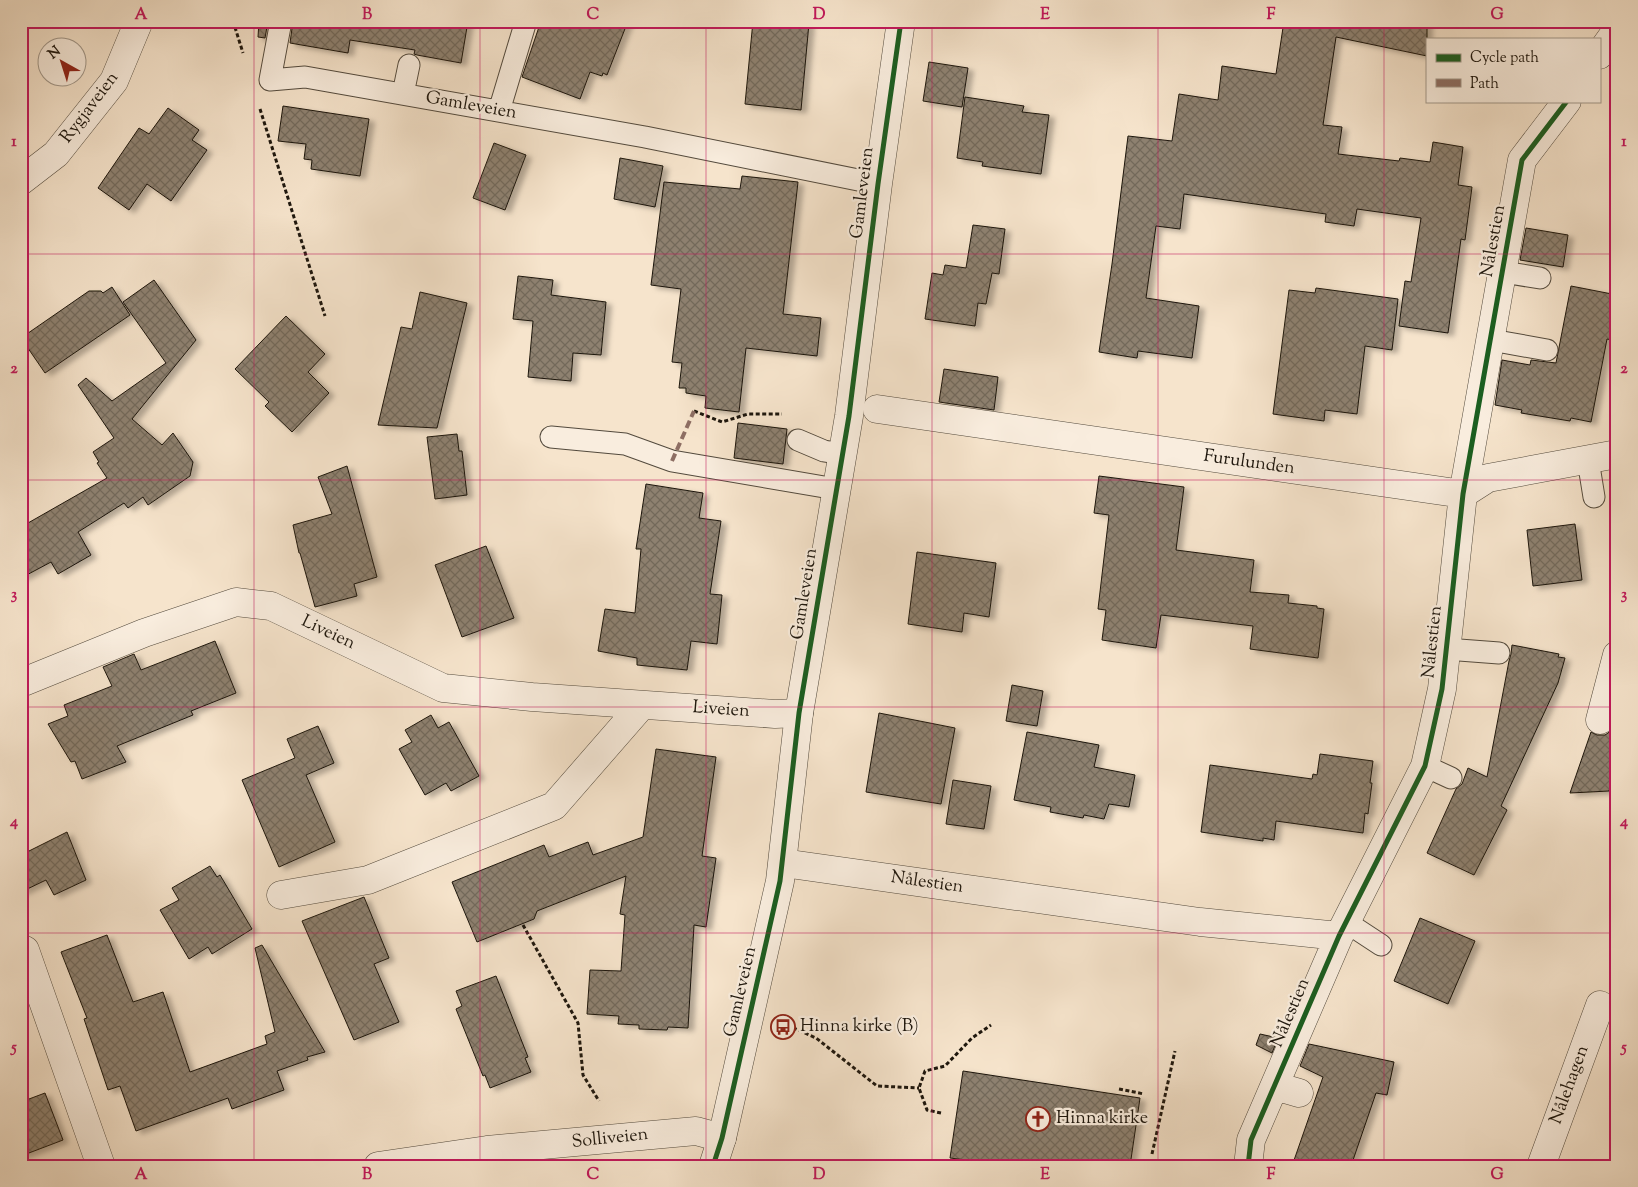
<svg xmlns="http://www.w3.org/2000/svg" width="1638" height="1187" viewBox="0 0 1638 1187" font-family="'Sorts Mill Goudy',serif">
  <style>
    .building { fill: url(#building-cross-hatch); stroke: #1d160d; filter: url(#shadow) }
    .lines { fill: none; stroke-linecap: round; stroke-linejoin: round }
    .service-casing { stroke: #534a3d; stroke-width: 23 }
    .minor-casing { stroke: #534a3d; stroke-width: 29 }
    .tertiary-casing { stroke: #534a3d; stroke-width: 29 }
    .path { stroke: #1d160d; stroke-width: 3; stroke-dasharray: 4 2.5; stroke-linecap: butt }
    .service { stroke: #f9edde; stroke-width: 21 }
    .minor { stroke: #f9edde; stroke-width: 28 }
    .tertiary { stroke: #f9edde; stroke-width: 28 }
    .quiet { stroke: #8d6e63; stroke-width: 4; stroke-dasharray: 8 4; stroke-linecap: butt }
    .cycleway-casing { stroke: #f9edde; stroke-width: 8 }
    .cycleway { stroke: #1b5e20; stroke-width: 5 }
    .grid { fill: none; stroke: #c2185b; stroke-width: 1; stroke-opacity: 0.55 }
    .labels { text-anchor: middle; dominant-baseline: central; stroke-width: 4.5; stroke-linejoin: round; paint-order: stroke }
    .street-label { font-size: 18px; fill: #1d160d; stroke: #f9edde }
    .poi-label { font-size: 18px; fill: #1d160d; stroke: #f9edde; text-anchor: start }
    .neatline { fill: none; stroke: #c2185b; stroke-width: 2 }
    .grid-label { font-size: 16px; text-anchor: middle; font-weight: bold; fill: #c2185b }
  </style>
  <defs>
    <pattern id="building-cross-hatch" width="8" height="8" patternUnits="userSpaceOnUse" patternTransform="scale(1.25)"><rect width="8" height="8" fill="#8e8170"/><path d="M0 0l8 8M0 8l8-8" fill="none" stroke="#73695a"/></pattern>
    <filter id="shadow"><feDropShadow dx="5.5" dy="3" stdDeviation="2.5" flood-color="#0004"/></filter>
  </defs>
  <rect width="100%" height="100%" fill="#f6e4cc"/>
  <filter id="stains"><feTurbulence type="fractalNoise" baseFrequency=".004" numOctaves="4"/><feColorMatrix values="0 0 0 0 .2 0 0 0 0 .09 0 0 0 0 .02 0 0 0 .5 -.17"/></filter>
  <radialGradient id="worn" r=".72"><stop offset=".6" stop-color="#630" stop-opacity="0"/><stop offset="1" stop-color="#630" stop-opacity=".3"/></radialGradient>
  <path class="building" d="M259,21H268L265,38L258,37Z
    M293,21H468L461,63L417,55L414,54L415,50L350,40L348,53L290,43Z
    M541,21H628L607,75L603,73L602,76L590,72L580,99L522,77Z
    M753,21L809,23L801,110L745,104Z
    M1284,21H1427V56L1336,37L1323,125L1342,127L1338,154L1399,161L1400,158L1430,162L1433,142L1463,147L1458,185L1472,187L1465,240L1461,239L1448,333L1399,326L1405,281L1411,282L1421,218L1357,209L1354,226L1325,222L1326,214L1184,194L1180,229L1156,226L1146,298L1199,306L1192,358L1138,351L1137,358L1099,352L1112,264L1128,136L1172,141L1179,94L1218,100L1222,66L1276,74Z
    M929,62L968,68L962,107L923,101Z
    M965,97L1024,106L1022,112L1049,115L1041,174L982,166L983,162L957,158Z
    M283,106L369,119L360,176L311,169L312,160L304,159L306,144L278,141Z
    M168,108L199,130L192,140L207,150L171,201L147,184L129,210L98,188L139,128L149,134Z
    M494,143L526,155L505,210L473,198Z
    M620,158L663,166L655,207L614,199Z
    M742,176L798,182L783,314L821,318L817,356L746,348L739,412L705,408L706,396L686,393V388H679L682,363L672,362L681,289L651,285L664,182L740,189Z
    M973,225L1005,229L999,274L992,273L986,304L978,303L975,326L925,319L932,273L943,275L945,265L966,268Z
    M1526,228L1568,235L1563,267L1520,260Z
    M518,276L553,280L551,295L606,302L601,355L573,353L571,381L528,377L533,321L513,319Z
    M154,280L196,340L132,419L162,445L173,433L193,462L190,476L148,505L143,497L128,508L124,503L78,532L91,555L58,574L51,562L21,578V527L107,478L97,463L99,462L93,452L114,438L78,385L86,378L112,401L166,363L123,302Z
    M1571,286L1617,295V341L1607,339L1591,422L1571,418L1570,421L1521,413L1522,410L1495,405L1502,360L1530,365L1531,360L1556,363Z
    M112,287L130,315L45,373L21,338L89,291H101L103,293Z
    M1316,288L1398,299L1392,350L1365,346L1357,414L1325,410L1324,421L1273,414L1289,290L1315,293Z
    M420,292L467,303L437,428L378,425L401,327L412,329Z
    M286,316L325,354L308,372L329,393L292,432L265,406L269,402L235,369Z
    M944,369L998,377L994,410L939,402Z
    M738,423L787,429L783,464L734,458Z
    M457,434L459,451H462L467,495L435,499L427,437Z
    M347,466L377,577L354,584L357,596L315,607L300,553H299L293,525L332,514L318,477Z
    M1099,476L1184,487L1176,550L1254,560L1250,592L1289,595L1288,603L1317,606V608L1324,609L1318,658L1250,649L1253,626L1161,615L1156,648L1102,640L1106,610L1098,609L1109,515L1094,513Z
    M646,484L703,493L699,518L721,521L710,594L722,595L717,644L691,641L687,670L637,665V658L598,651L605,609L635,613L641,549H636Z
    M1575,524L1582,580L1533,586L1527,530Z
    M486,546L514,618L462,637L435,565Z
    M917,552L996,563L989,617L964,613L962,632L908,624Z
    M215,641L236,693L191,711L193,715L117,746L126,762L82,779L75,761L71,762L48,724L68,716L64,705L112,686L103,667L134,654L141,670Z
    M1512,645L1559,654L1558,657L1565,658L1558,683L1501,806L1507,810L1474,875L1427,853L1456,789L1462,784L1468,768L1487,777L1509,661L1511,654Z
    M1012,685L1043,691L1037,726L1006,721Z
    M879,713L955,728L941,804L866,792Z
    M431,715L438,728L449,722L479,776L451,791L446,783L425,795L399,749L412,742L405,730Z
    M1617,718V763L1609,791L1570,793L1591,732L1597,735H1605L1611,731Z
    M318,726L334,763L306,775L335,842L279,867L242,780L295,758L287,739Z
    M1027,732L1099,745L1094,767L1135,775L1129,807L1109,804L1104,819L1084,815L1083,818L1050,812L1051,807L1014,800Z
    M656,749L716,757L702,856L716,858L706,927L694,925L688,1028L668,1027L667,1030L639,1029V1025L618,1024L619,1016L587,1014L590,970L621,971L625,915L620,914L626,876L537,911L534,919L477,942L452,882L544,845L549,857L588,842L593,855L643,837Z
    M1320,754L1373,761L1370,783H1372L1368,814L1365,813L1363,833L1276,821L1274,840L1263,838V841L1201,832L1210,765L1312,779L1313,774L1317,775Z
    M953,780L991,786L984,829L946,824Z
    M67,832L86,880L54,895L46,880L21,892V855Z
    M210,866L217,877L220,875L252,929L212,954L208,947L189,959L160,910L179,900L172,888Z
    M364,897L389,958L374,964L399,1022L354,1040L302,921Z
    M1420,918L1475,941L1448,1004L1394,981Z
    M107,935L133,1002L163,992L190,1072L267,1044L265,1036L275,1032L255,948L262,945L325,1052L307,1057L308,1060L277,1071L284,1090L232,1109L228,1098L136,1131L120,1086L108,1090L84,1019L87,1018L61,952Z
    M496,976L528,1057L525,1058L531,1072L490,1088L485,1075L483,1076L456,1009L462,1006L456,991Z
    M1260,1034L1278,1038L1272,1053L1256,1045Z
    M1309,1044L1394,1062L1387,1095L1376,1093L1351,1166H1292L1323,1077L1300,1066Z
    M963,1071L1140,1098L1130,1166H965L966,1160L950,1158Z
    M45,1093L63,1140L21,1156V1102Z"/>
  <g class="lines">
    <defs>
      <path id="service" d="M281,21L270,80L305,77L645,137L878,184
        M403,94L409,65
        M499,111L526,21
        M1503,272L1540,278
        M1491,340L1547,350
        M551,437L625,444L672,461L836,489
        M798,440L824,451L843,454
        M1588,460L1594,497
        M1446,649L1499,653
        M1425,766L1451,778
        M1346,922L1381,945"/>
      <path id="minor" d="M1599,55L1617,30
        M21,181L56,154L114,81L139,21
        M877,409L1463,494L1488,478L1617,454
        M21,683L144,633L236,602L271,606L443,688L532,697L775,714L799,713
        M1600,720L1617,655
        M783,863L1200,922L1339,936
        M281,895L368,880L554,806L642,705
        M25,950L101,1166
        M1275,1086L1299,1093
        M378,1166L487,1150L696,1131L722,1138
        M1248,1166L1251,1140L1339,936L1425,766L1442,689L1463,494L1522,160L1567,101
        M1541,1166L1600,1005"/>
      <path id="tertiary" d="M713,1166L722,1138L780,881L799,713L849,416L878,184L901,21"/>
    </defs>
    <use href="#service" class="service-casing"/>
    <use href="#minor" class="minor-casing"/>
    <use href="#tertiary" class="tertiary-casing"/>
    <path class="path" d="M233,21L243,53
      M260,109L325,316
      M694,411L722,422L748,414H782
      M523,925L578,1023L583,1075L599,1101
      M787,1025L816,1038L877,1086L919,1088
      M1119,1089L1144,1094
      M941,1113L927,1110L919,1088L925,1071L945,1066L972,1038L991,1025
      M1152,1154L1175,1051"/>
    <use href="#service" class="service"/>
    <use href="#minor" class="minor"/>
    <use href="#tertiary" class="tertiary"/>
    <path class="quiet" d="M672,461L694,411"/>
    <defs>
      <path id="cycleway" d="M713,1166L722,1138L780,881L799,713L849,416L878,184L901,21
        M1248,1166L1251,1140L1339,936L1425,766L1442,689L1463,494L1522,160L1567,101"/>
    </defs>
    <use href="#cycleway" class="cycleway-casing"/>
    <use href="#cycleway" class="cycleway"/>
  </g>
  <path class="grid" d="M254,21V1166M480,21V1166M706,21V1166M932,21V1166M1158,21V1166M1384,21V1166M21,254H1617M21,480H1617M21,707H1617M21,933H1617"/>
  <defs>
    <symbol id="bus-ring" viewBox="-11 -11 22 22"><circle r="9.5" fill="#f9edde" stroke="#8f2418" stroke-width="1.5"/><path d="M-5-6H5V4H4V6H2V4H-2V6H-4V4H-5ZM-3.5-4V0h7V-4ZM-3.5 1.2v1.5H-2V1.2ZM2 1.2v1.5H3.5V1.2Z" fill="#8f2418"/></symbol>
    <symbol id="church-ring" viewBox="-11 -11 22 22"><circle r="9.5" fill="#f9edde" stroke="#8f2418" stroke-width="1.5"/><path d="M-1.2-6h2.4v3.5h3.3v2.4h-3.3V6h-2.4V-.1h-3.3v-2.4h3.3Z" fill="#8f2418"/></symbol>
  </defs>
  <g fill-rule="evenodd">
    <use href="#bus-ring" x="769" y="1013" width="28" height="28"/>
    <use href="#church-ring" x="1024" y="1105" width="28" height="28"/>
  </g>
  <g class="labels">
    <g class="street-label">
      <text transform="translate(471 106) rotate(10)">Gamleveien</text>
      <text transform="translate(90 108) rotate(-53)">Rygjaveien</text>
      <text transform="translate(863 193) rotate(-83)">Gamleveien</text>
      <text transform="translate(1494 241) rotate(-80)">Nålestien</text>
      <text transform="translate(1249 463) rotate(8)">Furulunden</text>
      <text transform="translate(805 594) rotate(-81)">Gamleveien</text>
      <text transform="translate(328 633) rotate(25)">Liveien</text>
      <text transform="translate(1433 642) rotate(-84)">Nålestien</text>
      <text transform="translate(721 710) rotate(4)">Liveien</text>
      <text transform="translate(927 883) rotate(8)">Nålestien</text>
      <text transform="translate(741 992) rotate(-77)">Gamleveien</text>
      <text transform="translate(1291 1013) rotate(-67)">Nålestien</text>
      <text transform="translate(1570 1085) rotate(-70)">Nålehagen</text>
      <text transform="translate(610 1139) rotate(-6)">Solliveien</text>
    </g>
    <g class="poi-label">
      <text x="800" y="1027">Hinna kirke (B)</text>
      <text x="1056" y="1119">Hinna kirke</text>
    </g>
  </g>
  <rect width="1638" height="1187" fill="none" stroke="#f6e4cc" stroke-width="55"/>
  <rect x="1426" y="38" width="175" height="65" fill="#f9edde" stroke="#a1978a"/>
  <rect x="1436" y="54" width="25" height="8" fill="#1b5e20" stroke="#a1978a"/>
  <text x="1470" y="62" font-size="15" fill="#1d160d">Cycle path</text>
  <rect x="1436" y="79" width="25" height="8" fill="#8d6e63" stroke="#a1978a"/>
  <text x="1470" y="88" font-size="15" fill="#1d160d">Path</text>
  <g transform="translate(62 62) rotate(321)"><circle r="24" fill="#f9edde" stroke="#a1978a"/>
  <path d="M0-4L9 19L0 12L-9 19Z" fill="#8f2418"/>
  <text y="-8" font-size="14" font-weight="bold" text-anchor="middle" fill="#1d160d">N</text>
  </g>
  <rect x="28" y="28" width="1582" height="1132" class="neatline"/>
  <g class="grid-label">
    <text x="141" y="19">A</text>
    <text x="367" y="19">B</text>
    <text x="593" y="19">C</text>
    <text x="819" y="19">D</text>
    <text x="1045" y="19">E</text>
    <text x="1271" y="19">F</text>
    <text x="1497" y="19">G</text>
    <text x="14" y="146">1</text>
    <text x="1624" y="146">1</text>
    <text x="14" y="373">2</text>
    <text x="1624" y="373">2</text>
    <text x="14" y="599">3</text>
    <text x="1624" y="599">3</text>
    <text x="14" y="826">4</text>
    <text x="1624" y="826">4</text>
    <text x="14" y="1052">5</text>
    <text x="1624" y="1052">5</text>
    <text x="141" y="1179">A</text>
    <text x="367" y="1179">B</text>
    <text x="593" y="1179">C</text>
    <text x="819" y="1179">D</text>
    <text x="1045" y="1179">E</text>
    <text x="1271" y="1179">F</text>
    <text x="1497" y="1179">G</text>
  </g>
  <rect width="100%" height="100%" filter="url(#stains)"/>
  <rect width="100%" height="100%" fill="url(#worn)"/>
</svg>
